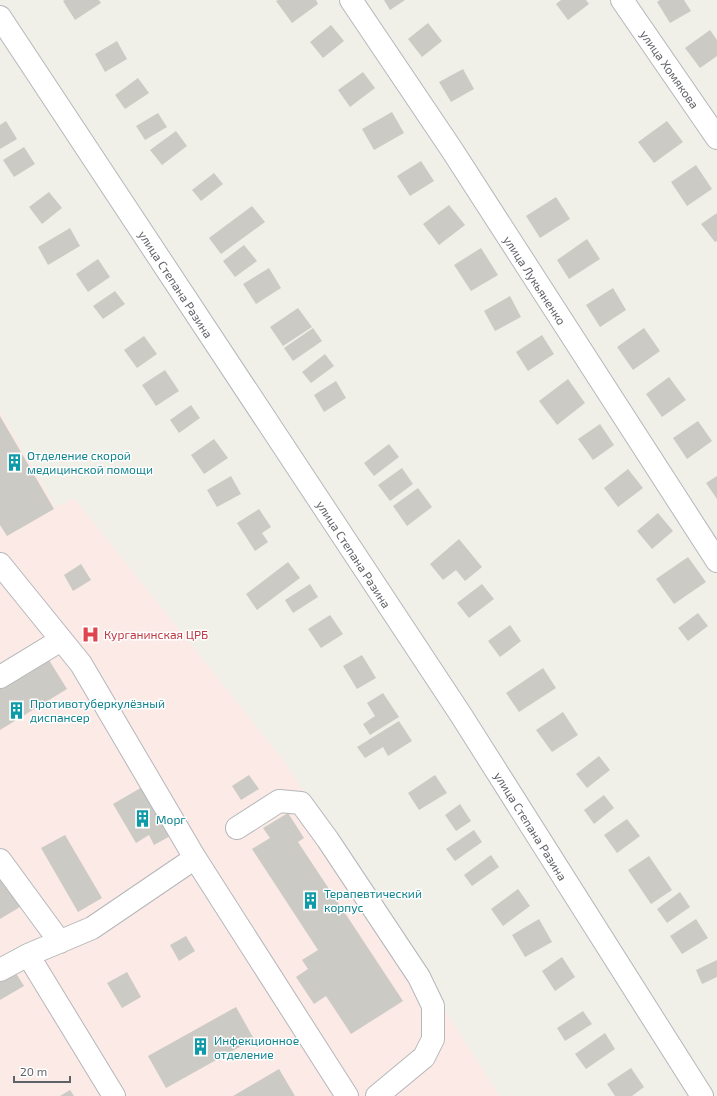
<svg xmlns="http://www.w3.org/2000/svg" width="717" height="1096" viewBox="0 0 717 1096" font-family="'Exo 2',sans-serif">
  <style>
    .medical { fill: #fbeae6 }
    .building { fill: #cccac4 }
    .lines { fill: none; stroke-linecap: round; stroke-linejoin: round }
    .minor-casing { stroke: #b5b7bb; stroke-width: 24 }
    .minor { stroke: #fff; stroke-width: 22 }
    .labels { text-anchor: middle; dominant-baseline: central; stroke-width: 3; stroke-linejoin: round; paint-order: stroke }
    .street-label { font-size: 12px; fill: #5f6267; stroke: #fff }
    .culture-label { font-size: 12px; fill: #0d838f; stroke: #fff; text-anchor: start }
    .health-label { font-size: 12px; fill: #be3a42; stroke: #fff; text-anchor: start }
  </style>
  <rect width="100%" height="100%" fill="#f0efe8"/>
  <path class="medical" d="M0,411L56,507L74,498L284,761L500,1096H0Z"/>
  <path class="building" d="M65,0H99L101,3L75,20L63,1Z
    M278,0H316L318,4L292,23L276,1Z
    M384,0H405L390,10Z
    M561,0H586L589,4L568,20L556,4Z
    M660,0H684L691,11L670,23L657,2Z
    M428,23L442,41L422,57L408,39Z
    M331,25L344,41L323,58L310,42Z
    M710,30L717,40V56L700,68L685,48Z
    M117,41L127,59L105,72L95,54Z
    M463,69L474,89L451,102L439,82Z
    M363,72L375,88L350,107L338,90Z
    M138,78L149,93L125,109L115,95Z
    M392,112L404,133L374,150L362,129Z
    M158,113L167,127L145,140L136,126Z
    M6,121L17,139L0,149V125Z
    M667,121L683,142L654,163L638,142Z
    M176,131L187,146L162,165L150,150Z
    M24,147L35,164L14,177L3,160Z
    M421,161L434,181L410,196L397,176Z
    M696,165L712,189L687,206L671,182Z
    M214,173L223,184L201,201L192,190Z
    M49,192L62,208L42,224L29,207Z
    M556,197L570,219L540,238L526,216Z
    M449,205L465,225L439,245L423,224Z
    M252,206L265,222L221,254L209,238Z
    M717,213V241L715,242L701,224Z
    M70,228L80,246L48,265L38,247Z
    M587,239L600,259L569,279L557,260Z
    M244,245L257,261L235,277L223,261Z
    M481,248L498,275L471,291L454,265Z
    M98,259L110,277L88,292L76,274Z
    M269,268L281,288L256,304L243,284Z
    M613,288L626,310L600,327L586,305Z
    M115,291L125,304L103,319L93,306Z
    M510,296L521,317L495,331L484,311Z
    M298,308L312,327L283,346L270,327Z
    M313,328L322,341L293,361L284,348Z
    M644,328L660,351L633,370L617,347Z
    M542,335L554,354L528,371L516,352Z
    M144,336L157,354L137,368L124,350Z
    M325,354L334,366L311,383L302,372Z
    M165,370L179,391L156,406L142,385Z
    M669,377L686,400L662,417L646,394Z
    M568,379L585,403L557,425L539,401Z
    M336,381L346,398L324,412L314,395Z
    M191,405L200,418L179,433L170,420Z
    M0,416L54,509L7,536L0,525Z
    M698,421L712,441L687,459L673,438Z
    M600,424L614,445L593,460L578,439Z
    M214,439L228,458L204,474L191,455Z
    M389,444L399,457L374,476L364,463Z
    M402,468L413,484L390,501L378,485Z
    M628,469L643,488L618,507L604,488Z
    M231,476L241,494L217,507L207,490Z
    M717,476V499L706,483Z
    M418,488L432,507L407,526L393,506Z
    M259,509L271,527L262,533L268,542L255,551L237,523Z
    M658,513L673,531L652,549L637,531Z
    M459,539L482,567L465,581L456,570L443,580L430,564Z
    M688,557L706,582L674,604L656,579Z
    M288,562L300,578L257,610L246,594Z
    M81,564L91,580L73,591L64,575Z
    M310,584L318,597L293,613L285,600Z
    M482,584L494,599L469,618L457,603Z
    M698,613L708,626L688,641L678,628Z
    M330,615L343,634L321,648L308,629Z
    M510,625L521,641L500,657L488,641Z
    M44,652L67,689L0,730V679Z
    M362,655L376,678L357,689L343,666Z
    M543,668L556,688L519,712L506,693Z
    M383,693L399,717L370,735L363,724L375,716L367,703Z
    M563,712L578,735L552,752L536,730Z
    M399,721L412,741L388,756L383,747L365,758L357,747Z
    M599,756L610,770L587,788L576,774Z
    M249,775L259,789L241,800L232,786Z
    M435,775L447,793L419,810L408,793Z
    M144,786L172,835L154,845L149,835L136,843L113,804Z
    M604,795L614,808L594,824L584,810Z
    M460,804L471,821L456,831L445,815Z
    M288,813L304,838L298,842L403,1001L351,1034L326,996L314,1004L296,977L308,969L302,960L318,950L252,849L270,838L263,828Z
    M627,819L640,836L617,853L604,835Z
    M474,830L482,842L455,861L446,849Z
    M65,835L102,898L78,912L41,848Z
    M491,855L499,867L472,886L464,875Z
    M649,856L672,890L651,904L628,870Z
    M0,864L25,904L0,919Z
    M518,889L530,906L503,926L491,909Z
    M680,892L690,907L667,923L657,909Z
    M539,919L552,942L525,957L512,935Z
    M696,919L708,938L682,954L670,936Z
    M186,936L195,951L179,961L170,945Z
    M562,957L575,977L555,991L542,971Z
    M717,960V977L702,984L696,970Z
    M14,970L24,986L0,1000V978Z
    M127,972L141,997L122,1008L107,983Z
    M236,1007L254,1039L166,1088L148,1056Z
    M583,1011L592,1024L565,1041L557,1028Z
    M605,1033L615,1049L586,1069L575,1054Z
    M631,1068L644,1087L632,1096H615L607,1084Z
    M279,1069L295,1096H233Z
    M70,1090L74,1096H60Z"/>
  <g class="lines">
    <defs>
      <path id="minor" d="M351,0L452,150L717,561
        M622,0L717,138
        M0,17L461,715L702,1096
        M0,564L81,664L195,858L347,1096
        M0,677L61,640
        M237,828L279,801L301,803L328,840L419,977L433,1006V1039L424,1057L377,1096
        M0,860L60,942
        M28,955L114,1096
        M0,970L28,955L92,928L195,858"/>
    </defs>
    <use href="#minor" class="minor-casing"/>
    <use href="#minor" class="minor"/>
  </g>
  <defs>
    <symbol id="building-bare" viewBox="-9 -9 18 18"><path d="M-4-6H4V6H1V3H-1V6H-4ZM-2.5-4.3h1.7v1.8h-1.7ZM.8-4.3h1.7v1.8H.8ZM-2.5-1h1.7V.8h-1.7ZM.8-1h1.7V.8H.8Z" fill="#0f9aa8" stroke="#fff" stroke-width="2.5" paint-order="stroke"/></symbol>
    <symbol id="hospital-bare" viewBox="-9 -9 18 18"><path d="M-5-5h3v3.5h4V-5h3V5h-3V1.5h-4V5h-3Z" fill="#e0444e" stroke="#fff" stroke-width="2.5" paint-order="stroke"/></symbol>
  </defs>
  <g fill-rule="evenodd">
    <use href="#building-bare" x="2" y="450" width="25" height="25"/>
    <use href="#hospital-bare" x="78" y="622" width="25" height="25"/>
    <use href="#building-bare" x="4" y="698" width="25" height="25"/>
    <use href="#building-bare" x="130" y="806" width="25" height="25"/>
    <use href="#building-bare" x="298" y="888" width="25" height="25"/>
    <use href="#building-bare" x="188" y="1034" width="25" height="25"/>
  </g>
  <g class="labels">
    <g class="street-label">
      <text transform="translate(670 69) rotate(55)">улица Хомякова</text>
      <text transform="translate(535 280) rotate(57)">улица Лукьяненко</text>
      <text transform="translate(176 284) rotate(57)">улица Степана Разина</text>
      <text transform="translate(354 554) rotate(57)">улица Степана Разина</text>
      <text transform="translate(531 826) rotate(58)">улица Степана Разина</text>
    </g>
    <g class="culture-label">
      <text x="27" y="455">Отделение скорой<tspan x="27" dy="14">медицинской помощи</tspan></text>
      <text x="30" y="703">Противотуберкулёзный<tspan x="30" dy="14">диспансер</tspan></text>
      <text x="156" y="819">Морг</text>
      <text x="324" y="893">Терапевтический<tspan x="324" dy="14">корпус</tspan></text>
      <text x="214" y="1040">Инфекционное<tspan x="214" dy="14">отделение</tspan></text>
    </g>
    <g class="health-label">
      <text x="104" y="634">Курганинская ЦРБ</text>
    </g>
  </g>
  <path d="M14 1076v6h56v-6" fill="none" stroke="#5f6267" stroke-width="2"/>
  <text x="20" y="1076" font-size="12" fill="#5f6267" stroke="#ffffff" stroke-width="3" paint-order="stroke">20 m</text>
</svg>
